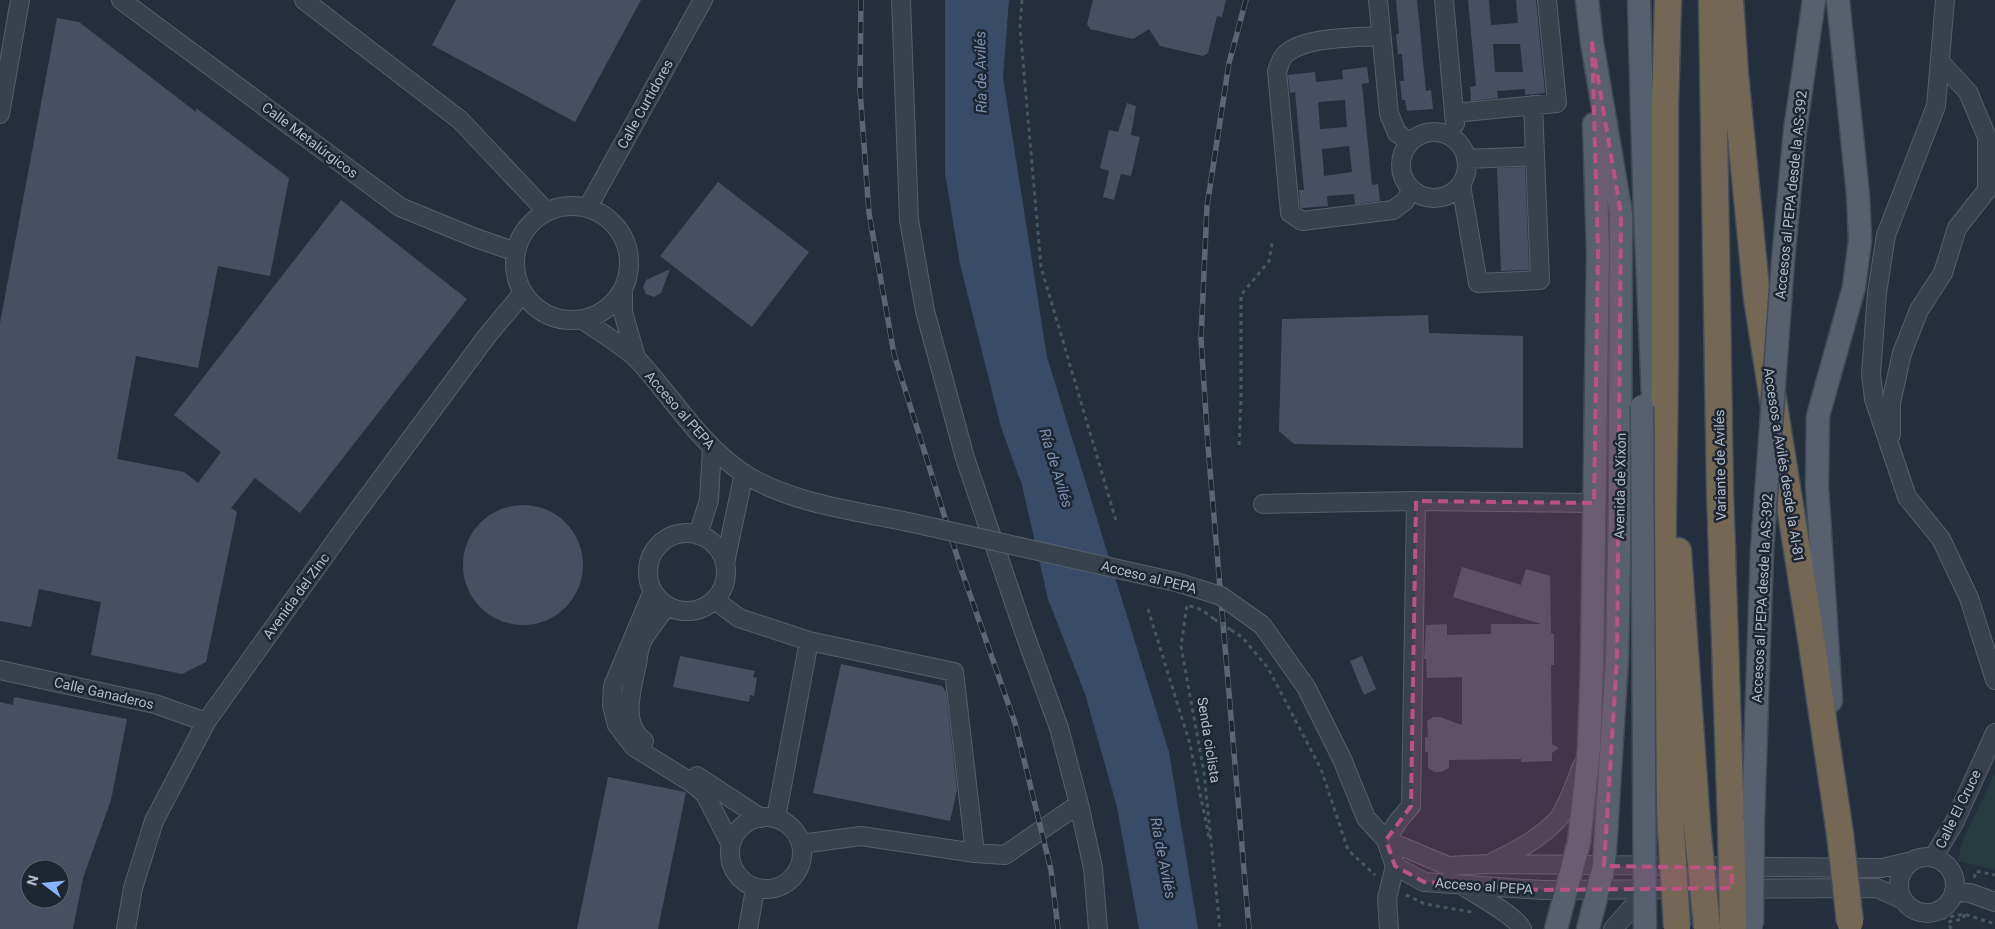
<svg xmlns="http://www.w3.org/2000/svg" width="1995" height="929" viewBox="0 0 1995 929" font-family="Roboto,sans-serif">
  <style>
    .green { fill: #263c3f }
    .water { fill: #394c67 }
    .building { fill: #455162; fill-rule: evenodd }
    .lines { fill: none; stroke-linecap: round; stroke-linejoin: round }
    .minor-casing { stroke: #565f6c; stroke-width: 20 }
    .major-casing { stroke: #414a57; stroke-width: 25 }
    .highway-casing { stroke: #434c59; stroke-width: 29 }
    .path { stroke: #44595c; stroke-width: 3; stroke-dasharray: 4 4; stroke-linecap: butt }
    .minor { stroke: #38414e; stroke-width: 18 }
    .major { stroke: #56606e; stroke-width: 22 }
    .highway { stroke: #746855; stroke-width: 26 }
    .rail-casing { stroke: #5a6575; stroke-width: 5.5 }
    .rail { stroke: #1d2633; stroke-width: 4; stroke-dasharray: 11; stroke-linecap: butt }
    .minor-bridge-casing { stroke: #565f6c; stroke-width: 20; stroke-linecap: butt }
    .major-bridge-casing { stroke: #414a57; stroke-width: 25; stroke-linecap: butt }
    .highway-bridge-casing { stroke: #434c59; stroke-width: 29; stroke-linecap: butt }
    .path-bridge { stroke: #44595c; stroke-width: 3; stroke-dasharray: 4 4; stroke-linecap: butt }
    .minor-bridge { stroke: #38414e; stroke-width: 18 }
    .major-bridge { stroke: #56606e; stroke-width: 22 }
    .highway-bridge { stroke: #746855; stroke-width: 26 }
    .marked { fill: #bd5182; fill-opacity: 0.2; stroke: #bd5182; stroke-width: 4; stroke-dasharray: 10 6; stroke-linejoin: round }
    .labels { text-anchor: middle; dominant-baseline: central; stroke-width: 5; stroke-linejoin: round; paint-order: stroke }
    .street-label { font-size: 14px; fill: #b4bcc9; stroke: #1d2633 }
    .water-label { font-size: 15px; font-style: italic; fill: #7c92b1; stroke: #1d2633 }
  </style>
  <rect width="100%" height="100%" fill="#242f3e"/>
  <path class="green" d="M1995,772V870L1958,861L1962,843Z"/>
  <path class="water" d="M945,0H1009L1003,77L1047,357L1169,752L1198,929H1139L1117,807L1085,694L1048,599L1022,485L1001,427L960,264L945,173Z"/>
  <path class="building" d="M456,0H641L575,122L432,45Z
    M1093,0H1226L1222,17L1217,16L1208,53L1203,56L1160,46L1149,29L1133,39L1090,29L1087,24Z
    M1396,0H1417L1426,91L1431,90L1433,109L1407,111L1405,100H1402L1400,81H1404L1402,54H1398L1396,34H1399Z
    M1468,0H1489L1491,25L1518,23L1516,0H1536L1545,93L1525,95V89L1497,91L1498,98L1471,101L1470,87L1476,86ZM1493,44H1520L1523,72H1495Z
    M57,18L79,22L196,112V108L289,178L270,276L218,266L198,368L136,356L117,459L184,472L198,483L221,452L174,415L341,200L467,299L300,513L255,478L231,508L237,512L206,662L182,674L91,655L101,602L39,589L31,627L0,621V323Z
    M1367,67L1369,83L1362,84L1372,185L1378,184L1380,201L1355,204L1354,194L1327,196L1328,206L1302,208L1300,207L1299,190H1304L1295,92L1290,93L1288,75L1315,72L1316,82L1343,79L1342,70ZM1345,100L1347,127L1320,129L1318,102ZM1349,146L1352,172L1324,176L1322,149Z
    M1127,103L1136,106L1131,135L1140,137L1131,176L1121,174L1114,200L1103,197L1109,171L1100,168L1109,130L1118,132Z
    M1525,167L1529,270L1501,271L1497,168Z
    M718,182L809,252L752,327L660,256Z
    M670,269L661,293L654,297L646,294L643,287L646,280Z
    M1428,315L1429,333L1523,336V448L1294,444L1279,431L1282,319Z
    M463 565a60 60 0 1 1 120 0a60 60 0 1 1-120 0Z
    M1462,567L1521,585L1526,569L1550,576L1551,633L1554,634V665H1551L1552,744L1559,748L1552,753V761L1521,762V759L1449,760V768L1441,772H1435L1428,768V752H1425V737H1428L1427,721L1433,717H1440L1462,725V677L1427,678L1426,659H1424L1426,625L1447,624V635L1491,634V624H1541L1453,597Z
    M680,656L755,671L753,677L757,678L754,696L750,695L749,702L673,687Z
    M1362,656L1376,689L1364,695L1350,661Z
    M841,664L942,686L946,692L957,790L950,821L813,793Z
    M14,697L127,719L111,800L83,878L73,929H0V702L13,705ZM30,869H60V899H30Z
    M608,777L686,792L658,929H577Z"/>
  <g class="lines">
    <defs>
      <path id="minor" d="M121,0L400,207L473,237L516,252
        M304,0L460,120L547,212
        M901,0L909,220L925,311L965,458L1024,632L1059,728L1079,804L1093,868L1098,929
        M1378,0L1389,114L1397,133L1409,142
        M1444,0L1455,124
        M1945,0L1936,106L1886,235L1877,293L1871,374L1874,399L1907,497L1941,539L1969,598L1995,680
        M1381,36C1356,38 1299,36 1283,57C1280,61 1279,67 1277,71L1290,213L1302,221L1393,210L1405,201L1411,190
        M1454,113L1557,103L1547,0
        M0,114L20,0
        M1401 165a33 33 0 1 1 66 0a33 33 0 1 1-66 0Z
        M1466,159L1535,156
        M1461,185L1478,283L1540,280L1533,105
        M515 263a57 57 0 1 1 114 0a57 57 0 1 1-114 0Z
        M588,207L703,0
        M623,290V312L636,358
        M583,320C598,331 626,347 638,360C673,398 700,444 743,473C791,504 858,511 913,523
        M1891,435V403L1902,353L1919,310L1943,273L1957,228L1987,190V137L1968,92L1940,62
        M1263,504L1416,501L1594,503
        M648 572a39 39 0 1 1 78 0a39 39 0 1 1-78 0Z
        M698,535L709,500L712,448
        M725,563L744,473
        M653,591L613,686L612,705L617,725L634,747L692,783L705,794L730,843
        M715,600L739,618L809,641L954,672L975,853
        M1262,625L1306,687L1342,759L1366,818L1386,840L1395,866L1424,882L1542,890L1877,888L1903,900
        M0,670L155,704L206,722
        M644,741C620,724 632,688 637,664C638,657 639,648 642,641C649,629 659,617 667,606
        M697,776L761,818
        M730 853a36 36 0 1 1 72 0a36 36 0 1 1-72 0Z
        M776,818L809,641
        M1386,840L1448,866L1490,864L1882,868L1912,861
        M1386,840L1399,820L1411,806L1416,501
        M801,844L861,836L975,853L1005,855L1079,804
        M1899 885a28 28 0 1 1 56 0a28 28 0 1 1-56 0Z
        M1933,858L1954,823L1995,733
        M1493,862C1516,851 1541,838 1558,819C1568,806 1576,781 1582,766
        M1465,887C1478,896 1516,916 1522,929
        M1954,891L1970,893L1995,902
        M126,929L133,888L154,821L206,722L344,529L487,336L523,293
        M748,929L755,889
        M1389,929L1387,898L1395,866
        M1613,929L1635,904L1651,891"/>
      <path id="major" d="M1587,0L1592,43L1621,214L1620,500L1617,659L1604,866L1588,929
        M1639,0L1644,185L1653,397
        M1783,261L1795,131L1814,0
        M1831,701L1817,486L1818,416L1854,287L1860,240L1858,195L1838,0
        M1753,820L1762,550
        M1556,929L1579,842L1589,749L1592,666L1598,251L1594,124"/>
      <path id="highway" d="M1668,0L1665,105V361L1662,595L1671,830
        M1712,0L1720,492L1731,823
        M1730,0L1735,74L1757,299L1809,625L1840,834
        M1678,551L1697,825"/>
    </defs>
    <use href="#minor" class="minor-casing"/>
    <use href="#major" class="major-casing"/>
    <use href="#highway" class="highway-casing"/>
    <path class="path" d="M1022,0L1020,27L1041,267L1117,524
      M1239,445L1241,401V295L1269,261L1272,243
      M1148,609L1190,744L1209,837
      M1214,619L1202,610L1187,605L1181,646L1204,773L1220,929
      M1231,630L1242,637L1268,668L1321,769L1348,850L1375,875
      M1974,878L1976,871L1995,875
      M1406,895L1425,904L1472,912
      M1912,914L1928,921L1964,914L1995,924
      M1951,929L1948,922L1963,919L1965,913"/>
    <use href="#minor" class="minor"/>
    <use href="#major" class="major"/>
    <use href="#highway" class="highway"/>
    <defs>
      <path id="rail" d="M861,0L860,90L869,213L894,354L961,569L1015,723L1051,870L1058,929
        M1246,0L1229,63L1207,206L1201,339L1208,446L1249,929"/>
    </defs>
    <use href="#rail" class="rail-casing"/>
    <use href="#rail" class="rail"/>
    <defs>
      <path id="minor-bridge" d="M913,523L1176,582L1221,596L1262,625"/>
      <path id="major-bridge" d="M1642,406L1645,929
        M1762,550L1783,261
        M1752,925L1753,820"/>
      <path id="highway-bridge" d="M1731,823L1733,926
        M1697,825L1707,927
        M1671,830L1677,927
        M1840,834L1850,922"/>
    </defs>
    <use href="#minor-bridge" class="minor-bridge-casing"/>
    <use href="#major-bridge" class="major-bridge-casing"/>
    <use href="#highway-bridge" class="highway-bridge-casing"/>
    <path class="path-bridge" d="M1214,619L1231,630"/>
    <use href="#minor-bridge" class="minor-bridge"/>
    <use href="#major-bridge" class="major-bridge"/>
    <use href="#highway-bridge" class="highway-bridge"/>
  </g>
  <path class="marked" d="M1592,43L1621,214L1617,659L1604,866L1732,868V888L1542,890L1424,882L1395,866L1386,840L1411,806L1416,501L1594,503L1598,251Z"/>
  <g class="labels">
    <g class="street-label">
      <text transform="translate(645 104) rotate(-61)">Calle Curtidores</text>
      <text transform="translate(310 140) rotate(37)">Calle Metalúrgicos</text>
      <text transform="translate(1791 195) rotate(-84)">Accesos al PEPA desde la AS-392</text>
      <text transform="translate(680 410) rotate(49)">Acceso al PEPA</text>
      <text transform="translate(1720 465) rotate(-91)">Variante de Avilés</text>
      <text transform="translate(1784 465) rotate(81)">Accesos a Avilés desde la AI-81</text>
      <text transform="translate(1620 486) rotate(-89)">Avenida de Xixón</text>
      <text transform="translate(1149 577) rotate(14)">Acceso al PEPA</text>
      <text transform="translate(296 596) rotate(-54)">Avenida del Zinc</text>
      <text transform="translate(1762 598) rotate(-87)">Accesos al PEPA desde la AS-392</text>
      <text transform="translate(104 693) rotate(13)">Calle Ganaderos</text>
      <text transform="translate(1209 740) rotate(81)">Senda ciclista</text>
      <text transform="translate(1958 809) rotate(-64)">Calle El Cruce</text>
      <text transform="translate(1484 886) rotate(4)">Acceso al PEPA</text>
    </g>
    <g class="water-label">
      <text transform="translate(981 72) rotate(-91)">Ría de Avilés</text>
      <text transform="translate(1056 468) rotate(73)">Ría de Avilés</text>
      <text transform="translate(1163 858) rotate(79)">Ría de Avilés</text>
    </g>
  </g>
  <g transform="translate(45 884) rotate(286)"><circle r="24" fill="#1d2633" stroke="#59626f"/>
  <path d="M0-4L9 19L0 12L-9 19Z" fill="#8ab4f8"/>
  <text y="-8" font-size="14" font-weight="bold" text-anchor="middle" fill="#b4bcc9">N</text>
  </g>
</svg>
